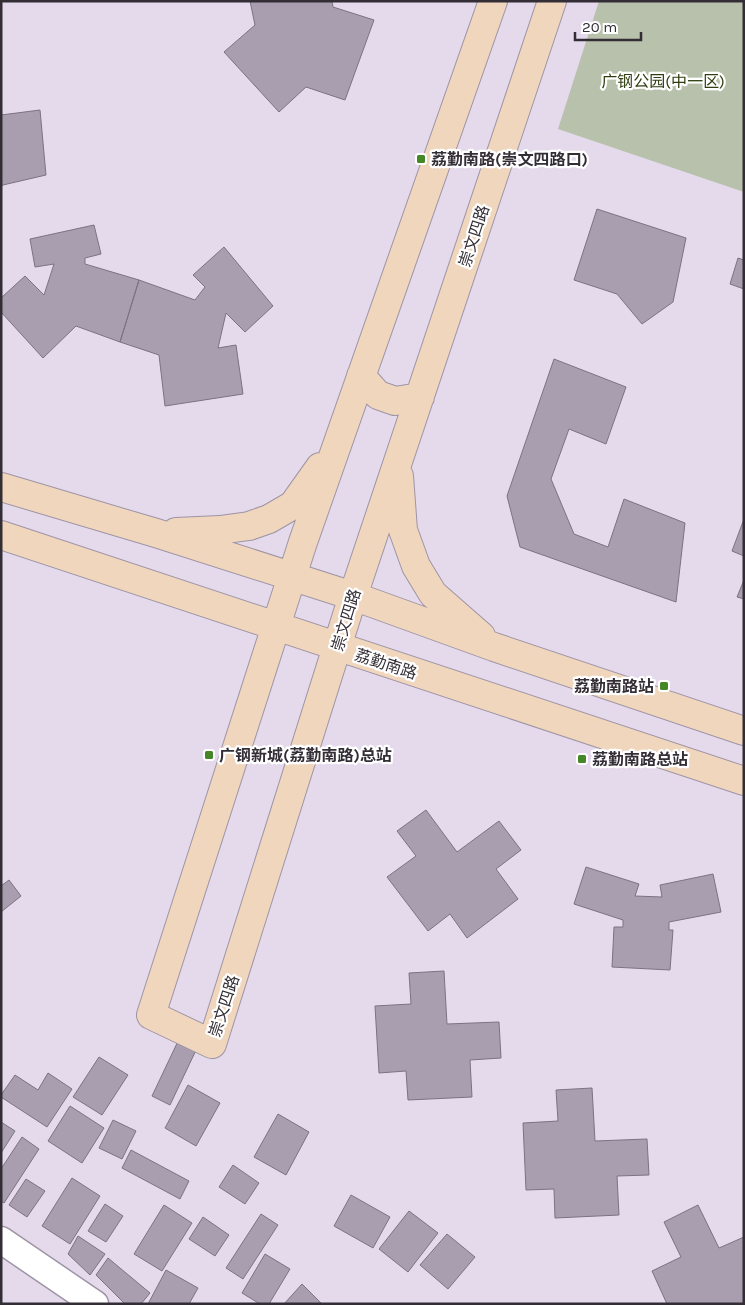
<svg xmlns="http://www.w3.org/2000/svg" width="745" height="1305" viewBox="0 0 745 1305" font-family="Karla,'Noto Sans SC',sans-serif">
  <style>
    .green { fill: #b8c1ac }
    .building { fill: #a89eaf; stroke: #7b7282 }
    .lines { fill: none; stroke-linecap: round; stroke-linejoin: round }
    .street-casing { stroke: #9e94a5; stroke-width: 29 }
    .secondary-casing { stroke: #9e94a5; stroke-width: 30 }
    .street { stroke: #fff; stroke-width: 26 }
    .secondary { stroke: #f0d6bc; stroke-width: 28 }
    .poi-dot { fill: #458627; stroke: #fff; stroke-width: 2 }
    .labels { text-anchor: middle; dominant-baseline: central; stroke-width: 4.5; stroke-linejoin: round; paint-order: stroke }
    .park-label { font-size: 16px; fill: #303f10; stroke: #fff }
    .poi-label { font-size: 16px; font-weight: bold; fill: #332e35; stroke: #fff; text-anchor: start }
    .street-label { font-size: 16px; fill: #332e35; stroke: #fff }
  </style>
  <rect width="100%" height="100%" fill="#e4daec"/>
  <path class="green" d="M599,1H744V192L558,129Z"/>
  <path class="building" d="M250,1H332L333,7L374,20L345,100L306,87L279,112L224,52L255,25Z
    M40,110L46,175L3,185L1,187V115Z
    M597,209L686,238L673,302L642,324L617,294L574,280Z
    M94,225L101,254L85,258V264L139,280L120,342L76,326L43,358L1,312V298L25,276L44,295L54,264L35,267L30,239Z
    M224,247L273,306L245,332L226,313L218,348L236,345L243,394L165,406L159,355L120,342L139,280L195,300L205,287L193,275Z
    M738,258L744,260V289L730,284Z
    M554,359L626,387L606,444L569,429L551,479L574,534L608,547L624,499L685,523L676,602L520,547L507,496Z
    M744,519V556L732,551Z
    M744,580V599L737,597Z
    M426,810L457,852L499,821L521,850L496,869L518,899L467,938L450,914L428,931L387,877L416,856L397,831Z
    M586,867L639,884L635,896L662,897L660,885L713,874L721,912L669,922V930H673L670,970L612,967L614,927H623V920L574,904Z
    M9,880L21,896L1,912V886Z
    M444,971L447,1024L499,1022L501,1058L470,1060L472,1097L408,1100L406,1071L379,1073L375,1006L411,1004L409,973Z
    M180,1037L198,1046L170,1105L152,1096Z
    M99,1057L128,1075L102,1115L73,1097Z
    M48,1073L72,1089L47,1127L1,1097V1095L15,1075L38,1090Z
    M188,1085L220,1103L196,1146L165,1128Z
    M592,1088L595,1141L647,1139L649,1175L617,1176L619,1215L555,1218L554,1189L526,1190L523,1123L558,1121L556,1090Z
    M70,1106L104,1128L82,1163L48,1141Z
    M278,1114L309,1132L286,1175L254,1157Z
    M113,1120L136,1131L122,1159L99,1148Z
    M1,1122L15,1131L1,1153Z
    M22,1137L39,1149L4,1203L1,1201V1169Z
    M131,1150L189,1181L180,1199L122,1168Z
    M233,1165L259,1183L245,1204L219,1187Z
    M72,1178L100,1196L70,1244L42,1226Z
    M26,1179L45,1191L27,1217L9,1205Z
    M351,1195L390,1217L373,1248L334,1226Z
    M105,1204L123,1216L106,1242L88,1231Z
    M164,1205L192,1223L162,1271L134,1254Z
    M698,1205L719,1248L744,1237V1304H667L652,1271L681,1257L664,1222Z
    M409,1211L438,1233L408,1272L379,1249Z
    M261,1214L278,1225L243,1279L226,1268Z
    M203,1217L229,1235L215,1256L189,1239Z
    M447,1234L475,1257L448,1289L420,1265Z
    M78,1236L105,1254L90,1275L68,1254Z
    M265,1254L290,1269L269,1304H260L242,1293Z
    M108,1258L150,1293L141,1304H125L96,1275Z
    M166,1270L198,1288L189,1304H148Z
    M302,1284L321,1303L320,1304H284Z"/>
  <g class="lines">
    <defs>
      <path id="street" d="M1,1240L95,1304"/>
      <path id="secondary" d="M493,1L303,542L151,1015L212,1044L353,596L552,1
        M361,376L378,395L395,401L420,397
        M399,476L403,530L416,566L433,594L481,636
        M1,487L156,533L353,596L494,647L744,731
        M176,532L220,530L249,526L269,519L293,505L320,467
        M1,535L744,781"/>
    </defs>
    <use href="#street" class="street-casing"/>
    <use href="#secondary" class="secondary-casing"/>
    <use href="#street" class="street"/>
    <use href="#secondary" class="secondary"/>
  </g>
  <g class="poi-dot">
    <rect x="416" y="154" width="10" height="10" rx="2.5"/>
    <rect x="659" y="681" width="10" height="10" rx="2.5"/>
    <rect x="204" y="750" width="10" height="10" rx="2.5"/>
    <rect x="577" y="754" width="10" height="10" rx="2.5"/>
  </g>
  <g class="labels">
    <g class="park-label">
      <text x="663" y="81">广钢公园(中一区)</text>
    </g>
    <g class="poi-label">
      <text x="431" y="159">荔勤南路(崇文四路口)</text>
      <text x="654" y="686" text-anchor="end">荔勤南路站</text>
      <text x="219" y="755">广钢新城(荔勤南路)总站</text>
      <text x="592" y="759">荔勤南路总站</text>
    </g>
    <g class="street-label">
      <text transform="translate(474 236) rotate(-72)">崇文四路</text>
      <text transform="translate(346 620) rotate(-73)">崇文四路</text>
      <text transform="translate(386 664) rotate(18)">荔勤南路</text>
      <text transform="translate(224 1006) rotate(-72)">崇文四路</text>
    </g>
  </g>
  <rect width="745" height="1305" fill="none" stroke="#332e35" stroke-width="5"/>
  <path d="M575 32v8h66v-8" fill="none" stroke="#332e35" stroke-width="2.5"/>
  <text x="582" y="32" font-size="15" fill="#332e35" stroke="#ffffff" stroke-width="4" paint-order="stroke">20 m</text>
</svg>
